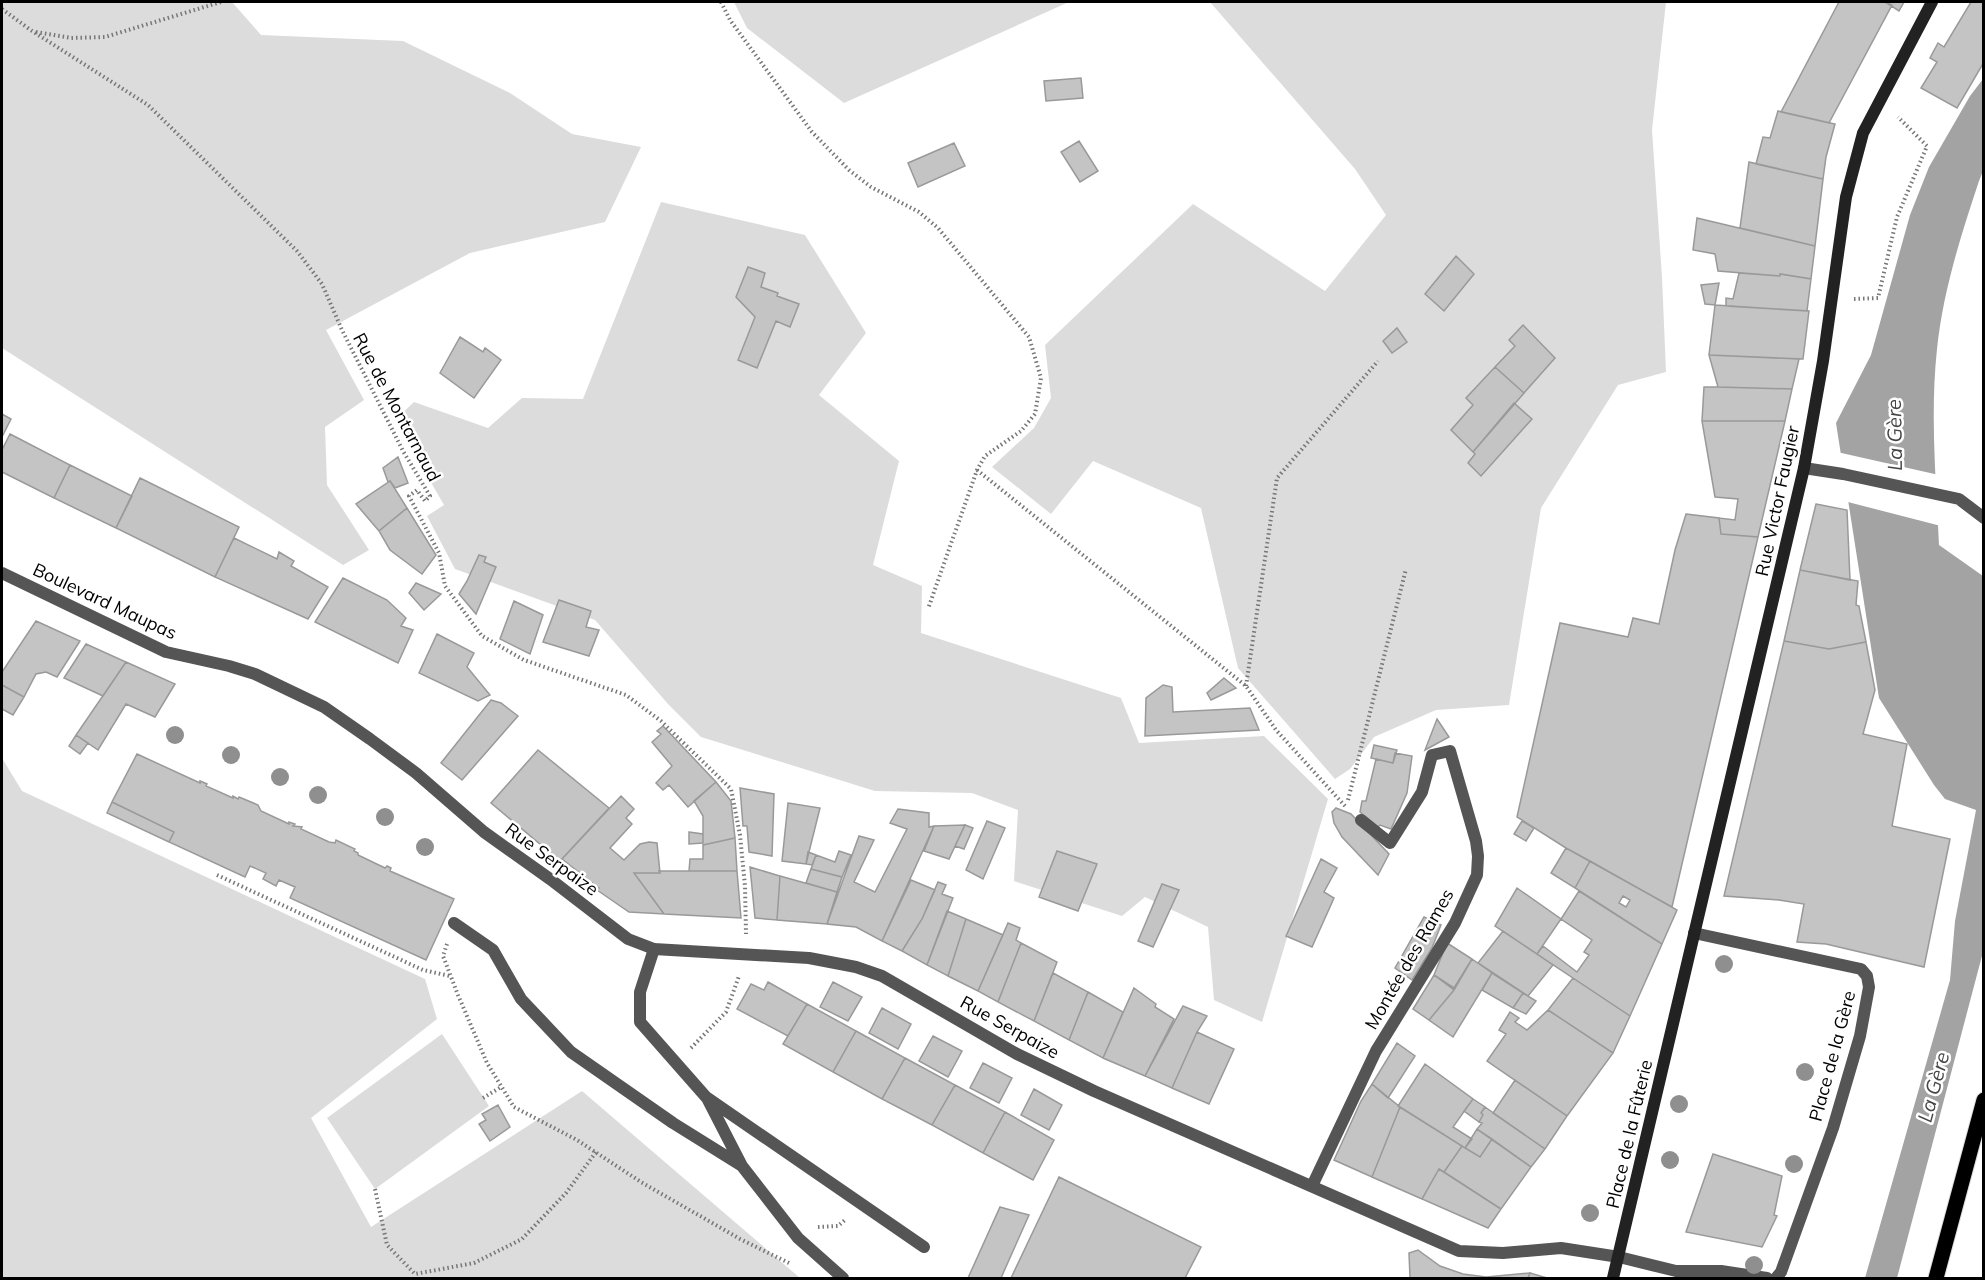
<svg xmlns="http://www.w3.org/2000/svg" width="1985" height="1280" viewBox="0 0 1985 1280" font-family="Mulish,sans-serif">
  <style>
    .green { fill: #dcdcdc }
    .water { fill: #a3a3a3 }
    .pier { fill: #fff }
    .building { fill: #c4c4c4; stroke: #999; stroke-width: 1.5; fill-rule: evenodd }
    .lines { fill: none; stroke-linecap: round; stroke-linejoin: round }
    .primary-casing { stroke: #dbdbdb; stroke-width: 17 }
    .path { stroke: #777; stroke-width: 4; stroke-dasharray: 1.5 3; stroke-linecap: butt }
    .service { stroke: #555; stroke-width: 12 }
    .minor { stroke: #555; stroke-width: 12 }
    .secondary { stroke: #222; stroke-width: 12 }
    .primary { stroke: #000; stroke-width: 15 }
    .tree { fill: #8f8f8f }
    .labels { text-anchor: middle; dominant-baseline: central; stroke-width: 5; stroke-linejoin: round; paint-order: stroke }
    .street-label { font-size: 18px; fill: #000; stroke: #fff }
    .water-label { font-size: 20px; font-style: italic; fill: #444; stroke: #fff }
  </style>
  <rect width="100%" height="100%" fill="#fff"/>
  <path class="green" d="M2,2H232L261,35L403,41L510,93L572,134L641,147L605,222L470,253L326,330L364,400L325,427L327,485L369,550L343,565L2,348Z
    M734,2H1069L844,103L747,28Z
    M1210,2H1666L1652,130L1662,277L1666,372L1618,385L1541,508L1509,705L1436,710L1374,737L1350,769L1335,779L1238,668L1201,508L1093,461L1051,514L992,467L1034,428L1051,398L1045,345L1193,204L1325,291L1386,215L1355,169Z
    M661,202L805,235L866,333L819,395L899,461L873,565L922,586L921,633L1121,698L1139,743L1264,736L1328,799L1262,1022L1214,1000L1208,927L1145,897L1122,916L1014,881L1018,810L972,793L875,791L701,737L668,704L595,620L455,569L427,516L444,505L395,420L414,402L488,428L522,398L583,399Z
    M2,758L22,791L425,979L437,1019L311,1118L371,1227L582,1091L800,1278H2Z
    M442,1034L489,1106L375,1189L327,1118Z"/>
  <path class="water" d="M1983,79V171L1979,181C1961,235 1943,291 1937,349C1930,414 1936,480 1939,545L1983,576V952L1897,1278H1865L1950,980L1955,921L1976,810L1945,799L1934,785L1879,698L1836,423L1871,355L1910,215L1929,167L1970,96Z"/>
  <path class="pier" d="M1837,452L1939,475L1941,526L1844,501Z"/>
  <path class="building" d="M1839,2H1885L1892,5L1829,123L1781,112Z
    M1885,2H1904L1899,11Z
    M1971,2H1984V62L1957,108L1921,88L1937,62L1930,58L1938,43L1944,47Z
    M1081,78L1083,98L1046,101L1044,81Z
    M1778,111L1835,124L1826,157L1823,179L1756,164L1763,137L1770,138Z
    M1079,141L1098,171L1080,182L1061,152Z
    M954,143L965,166L918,187L908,163Z
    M1749,162L1823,179L1815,246L1740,228Z
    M1697,218L1815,246L1811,279L1780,274V276L1718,271L1715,254L1693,250Z
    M1456,256L1474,274L1444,311L1425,294Z
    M748,267L765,273L761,287L778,293L777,296L799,304L790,327L776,321L757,368L738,360L755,317L736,297Z
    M1739,273L1780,276V274L1811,279L1807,311L1726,306V298L1733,299Z
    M1719,283L1715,305L1705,304L1701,285Z
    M1715,305L1809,311L1803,359L1709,355Z
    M1523,325L1555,358L1524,393L1495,367L1515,346L1509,340Z
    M1397,328L1407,342L1392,353L1383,341Z
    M460,337L483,352L485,348L501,360L474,398L440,373Z
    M1709,355L1799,359L1792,389L1718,387Z
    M1495,367L1524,393L1473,452L1451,430L1473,405L1466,398Z
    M1704,387H1718L1792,389L1785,421H1702Z
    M1514,403L1532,419L1481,476L1468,463L1475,454L1473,452Z
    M2,414L11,419L2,437Z
    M1702,421H1785L1758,537L1721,534L1719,518L1735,520L1738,499L1715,497Z
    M10,434L70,465L54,498L2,472V450Z
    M398,457L408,483L395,488L390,481L388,482L383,468Z
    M70,465L132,496L116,528L54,498Z
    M140,478L239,527L215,577L116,528Z
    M390,481L407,508L379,531L356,504Z
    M1816,504L1847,510L1850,580L1800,570Z
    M407,508L436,555L422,574L390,550L379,531Z
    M1686,514L1719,518L1721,534L1758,537L1672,907L1566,848L1517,817L1560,623L1628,637L1633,618L1659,624L1675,550Z
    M234,538L277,559L279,552L294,561L291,566L328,587L308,619L215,577Z
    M479,555L486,557L484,562L496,567L476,614L459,594L467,581Z
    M1800,570L1858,581L1856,605L1859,606L1866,642L1829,649L1784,641Z
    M343,578L387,600L406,618L401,626L413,630L398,663L315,622Z
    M416,583L441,594L424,610L409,593Z
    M559,600L591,611L586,627L599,630L589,656L543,642Z
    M514,601L543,615L530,654L500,639Z
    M36,621L80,641L57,677L46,672L36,674L24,697L2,685V672Z
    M437,634L474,653L467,667L490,695L478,701L419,673Z
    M1784,641L1829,649L1866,642L1875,690L1863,734L1907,744L1892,826L1950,839L1924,967L1826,944L1797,942L1804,904L1779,900L1724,896Z
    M86,644L126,662L103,696L64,678Z
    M126,662L175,684L155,717L126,704L98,750L76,735Z
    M1224,678L1236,688L1211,700L1207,693Z
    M2,685L24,697L13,715L2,709Z
    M1163,685L1172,687L1173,712L1250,708L1259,730L1145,736L1146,698Z
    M491,700L501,703L518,716L462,780L441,763Z
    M1437,719L1449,737L1425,750Z
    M663,726L716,782L688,807L669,785L663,790L656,783L672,766L652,742L661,734L657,731Z
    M76,735L88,743L80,754L69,746Z
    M1374,745L1397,750L1393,763L1371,758Z
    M538,750L609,808L560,861L491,803Z
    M1395,753L1412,756L1407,793L1391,829L1380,825L1378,827L1360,812L1362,801H1366L1376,759L1393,763Z
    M137,754L200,783V781L207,784L206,786L233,798V796L238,799L239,797L258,805L261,811L289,824V822L295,824L293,826L302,827L301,829L329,842L335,843L336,840L355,849L354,851L358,853V855L385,868L387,866L391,868L390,871L454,899L426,960L290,898L295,887L279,880L276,886L263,879L266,873L250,866L245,877L169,842L174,832L112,802Z
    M716,782L731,801L735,838L703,845V816L694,801Z
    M740,788L774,794L772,856L749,852L747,826H743Z
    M621,796L634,809L626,818L632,824L610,848L624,860L640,844L649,842L657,843L660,873H634L664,914L629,912L597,890L599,888L562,859Z
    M112,802L174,832L169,842L107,813Z
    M788,803L820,808L806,864L782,861Z
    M1336,808L1351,814L1389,854L1378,875L1342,837L1334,823L1332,812Z
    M898,809L929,813V827L934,826L882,941L856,927L827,924L859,836L874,840L854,882L875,892L907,829L890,823Z
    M987,821L1005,828L983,879L966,870Z
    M1522,821L1534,828L1526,841L1514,834Z
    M965,825L949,859L924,851L934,826Z
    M965,825L973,828L964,849L955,846Z
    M689,832L703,834V843L689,844Z
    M735,838L737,871H689L690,859H703V845Z
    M1566,848L1590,861L1575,888L1551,873Z
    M839,851L851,855L842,877L811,869L816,855L835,862Z
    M1057,851L1097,864L1078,911L1039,897Z
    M808,852L816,855L812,865L806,864Z
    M1321,859L1337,868L1324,892L1334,898L1312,947L1286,936Z
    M1590,861L1677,910L1662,944L1575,888ZM1623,896L1630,900L1626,907L1619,903Z
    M750,867L780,876L777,920L755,918Z
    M811,869L842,877L837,892L806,883Z
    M659,871H737L741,918L664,914L634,873H660Z
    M780,876L837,892L827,924L777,920Z
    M911,880L935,890L922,919L902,951L882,941Z
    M938,882L946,885L942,894L953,898L927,965L902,951L922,919Z
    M1162,884L1179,890L1153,947L1138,941Z
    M1517,888L1561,919L1537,954L1495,926Z
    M1579,891L1662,944L1630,1016L1537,954L1543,946L1577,972L1589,955L1584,952L1592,940L1561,919Z
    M947,911L966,919L948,976L927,965Z
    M1424,917L1441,925L1432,948L1412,980L1395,968Z
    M966,919L1003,935L978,991L948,976Z
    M1008,923L1020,928L1016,940L1021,943L998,1002L978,991Z
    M1503,931L1553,965L1528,996L1478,963Z
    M1021,943L1057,962L1034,1021L998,1002Z
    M1447,943L1472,959L1454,988L1434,975Z
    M1472,959L1492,973L1453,1037L1429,1020L1454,990Z
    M1053,973L1088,992L1069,1040L1034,1021Z
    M1492,973L1523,993L1513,1008L1482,990Z
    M1434,975L1454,990L1429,1020L1413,1009Z
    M1573,978L1630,1016L1613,1053L1548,1010Z
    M768,982L807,1004L788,1036L737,1009L751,984L764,990Z
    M833,982L862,997L848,1021L820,1007Z
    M1134,988L1156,1004L1155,1007L1174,1019L1145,1076L1103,1058Z
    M1088,992L1123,1012L1103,1058L1069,1040Z
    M1523,993L1536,1001L1526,1014L1513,1008Z
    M807,1004L856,1031L833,1072L783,1044Z
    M1183,1006L1207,1016L1197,1032L1172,1088L1145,1076Z
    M882,1008L911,1024L898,1049L869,1033Z
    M1548,1010L1613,1053L1567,1116L1487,1061L1506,1034L1499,1030L1510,1012L1519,1018L1515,1022L1527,1030Z
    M856,1031L905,1058L882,1099L833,1072Z
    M1197,1032L1234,1049L1209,1104L1172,1088Z
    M933,1036L962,1051L948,1077L919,1061Z
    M1397,1043L1415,1056L1388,1098L1372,1084Z
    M905,1058L955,1085L932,1125L882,1099Z
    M983,1063L1012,1078L999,1103L970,1088Z
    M1425,1064L1473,1099L1453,1127L1472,1139L1465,1148L1398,1106Z
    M1515,1080L1567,1116L1545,1149L1493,1113Z
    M1372,1084L1400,1107L1372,1177L1334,1160L1361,1101Z
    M955,1085L1005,1112L983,1153L932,1125Z
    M1034,1089L1062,1105L1049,1130L1021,1115Z
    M1473,1099L1485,1107L1481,1113L1483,1115L1479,1122L1464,1111Z
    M498,1105L510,1127L490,1141L479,1124L486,1120L482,1114Z
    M1400,1107L1462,1146L1444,1172L1439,1169L1422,1199L1372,1177Z
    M1485,1107L1545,1149L1531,1167L1477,1129L1482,1123L1479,1122L1483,1115L1481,1113Z
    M1005,1112L1054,1140L1033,1180L983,1153Z
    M1477,1129L1492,1139L1480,1157L1465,1148Z
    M1492,1139L1531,1167L1501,1209L1444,1172L1462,1146L1480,1157Z
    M1713,1154L1782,1176L1774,1215L1777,1216L1762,1247L1686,1232Z
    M1439,1169L1501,1209L1488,1228L1422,1199Z
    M1059,1177L1201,1247L1185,1278H1011Z
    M1000,1207L1029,1215L1001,1278H968Z
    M1418,1250L1440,1266L1463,1274L1486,1277L1530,1273L1528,1278H1410L1409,1253Z
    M1530,1273L1547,1278H1528Z"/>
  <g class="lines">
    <defs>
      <path id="primary" d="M1936,1278L1984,1100"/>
    </defs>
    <use href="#primary" class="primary-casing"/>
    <path class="path" d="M721,2L730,20L812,132L849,170L871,187L919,212L938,228L1029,337L1041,378L1035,414L1021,431L985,456L977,470L928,609
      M2,9L32,31L148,105L297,251L322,284L342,330L403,451L430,496L425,501L417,490L409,496L439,553L445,586L482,636L524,660L626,695L661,721L731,789L740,835L745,886L746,934
      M36,32L71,38L105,37L221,2
      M1854,299L1878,298L1897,217L1927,146L1898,117
      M977,470L1246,686L1276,730L1345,806
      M1246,686L1277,478L1378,361
      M1348,800L1406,569
      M217,875L423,970L450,976
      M447,944L443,956L458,995L487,1063L514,1107L577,1140L641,1182L740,1239L789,1263
      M691,1048L726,1012L739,976
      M483,1098L501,1087
      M375,1189L387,1245L415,1274L474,1263L522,1239L566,1193L596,1152
      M818,1227L838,1226L846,1219"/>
    <path class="service" d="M454,923L493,950L521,999L571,1052L673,1123L742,1166
      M1694,933L1861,969L1867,976L1869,987L1860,1036L1833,1128L1781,1272L1776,1278
      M654,949L640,992V1022L706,1097L924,1247
      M707,1098L742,1166L798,1238L843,1278
      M1619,1257L1676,1271H1721L1767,1278"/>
    <path class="minor" d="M1804,468L1843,474L1959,499L1984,518
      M2,573L166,652L229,666L255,674L324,707L370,739L416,773L484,832L550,879L628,939L654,949L809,958L856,967L882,976L1017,1054L1094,1091L1459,1251L1503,1253L1561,1248L1619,1257
      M1312,1186L1376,1051L1455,923L1477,875L1478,856L1476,841L1450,751L1432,755L1422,792L1390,843L1361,820"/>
    <path class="secondary" d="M1613,1278L1804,468L1823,361L1846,197L1863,133L1932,2"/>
    <use href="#primary" class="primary"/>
  </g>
  <g class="tree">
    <circle cx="175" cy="735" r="9"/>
    <circle cx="231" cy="755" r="9"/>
    <circle cx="280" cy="777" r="9"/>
    <circle cx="318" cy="795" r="9"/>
    <circle cx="385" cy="817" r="9"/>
    <circle cx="425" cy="847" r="9"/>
    <circle cx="1724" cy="964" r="9"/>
    <circle cx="1805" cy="1072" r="9"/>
    <circle cx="1679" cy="1104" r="9"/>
    <circle cx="1670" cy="1160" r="9"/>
    <circle cx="1794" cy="1164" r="9"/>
    <circle cx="1590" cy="1213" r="9"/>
    <circle cx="1754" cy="1265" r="9"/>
  </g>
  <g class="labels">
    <g class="street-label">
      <text transform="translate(397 407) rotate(62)">Rue de Montarnaud</text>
      <text transform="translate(1777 501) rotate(-78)">Rue Victor Faugier</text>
      <text transform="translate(105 601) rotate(25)">Boulevard Maupas</text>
      <text transform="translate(552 859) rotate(36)">Rue Serpaize</text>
      <text transform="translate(1409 959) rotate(-60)">Montée des Rames</text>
      <text transform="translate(1010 1027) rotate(29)">Rue Serpaize</text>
      <text transform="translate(1832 1056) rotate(-75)">Place de la Gère</text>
      <text transform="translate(1629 1134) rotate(-77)">Place de la Fûterie</text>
    </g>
    <g class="water-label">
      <text transform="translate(1894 435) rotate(-91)">La Gère</text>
      <text transform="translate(1933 1087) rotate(-75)">La Gère</text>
    </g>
  </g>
  <rect width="1985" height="1280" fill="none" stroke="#000000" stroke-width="6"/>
</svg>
